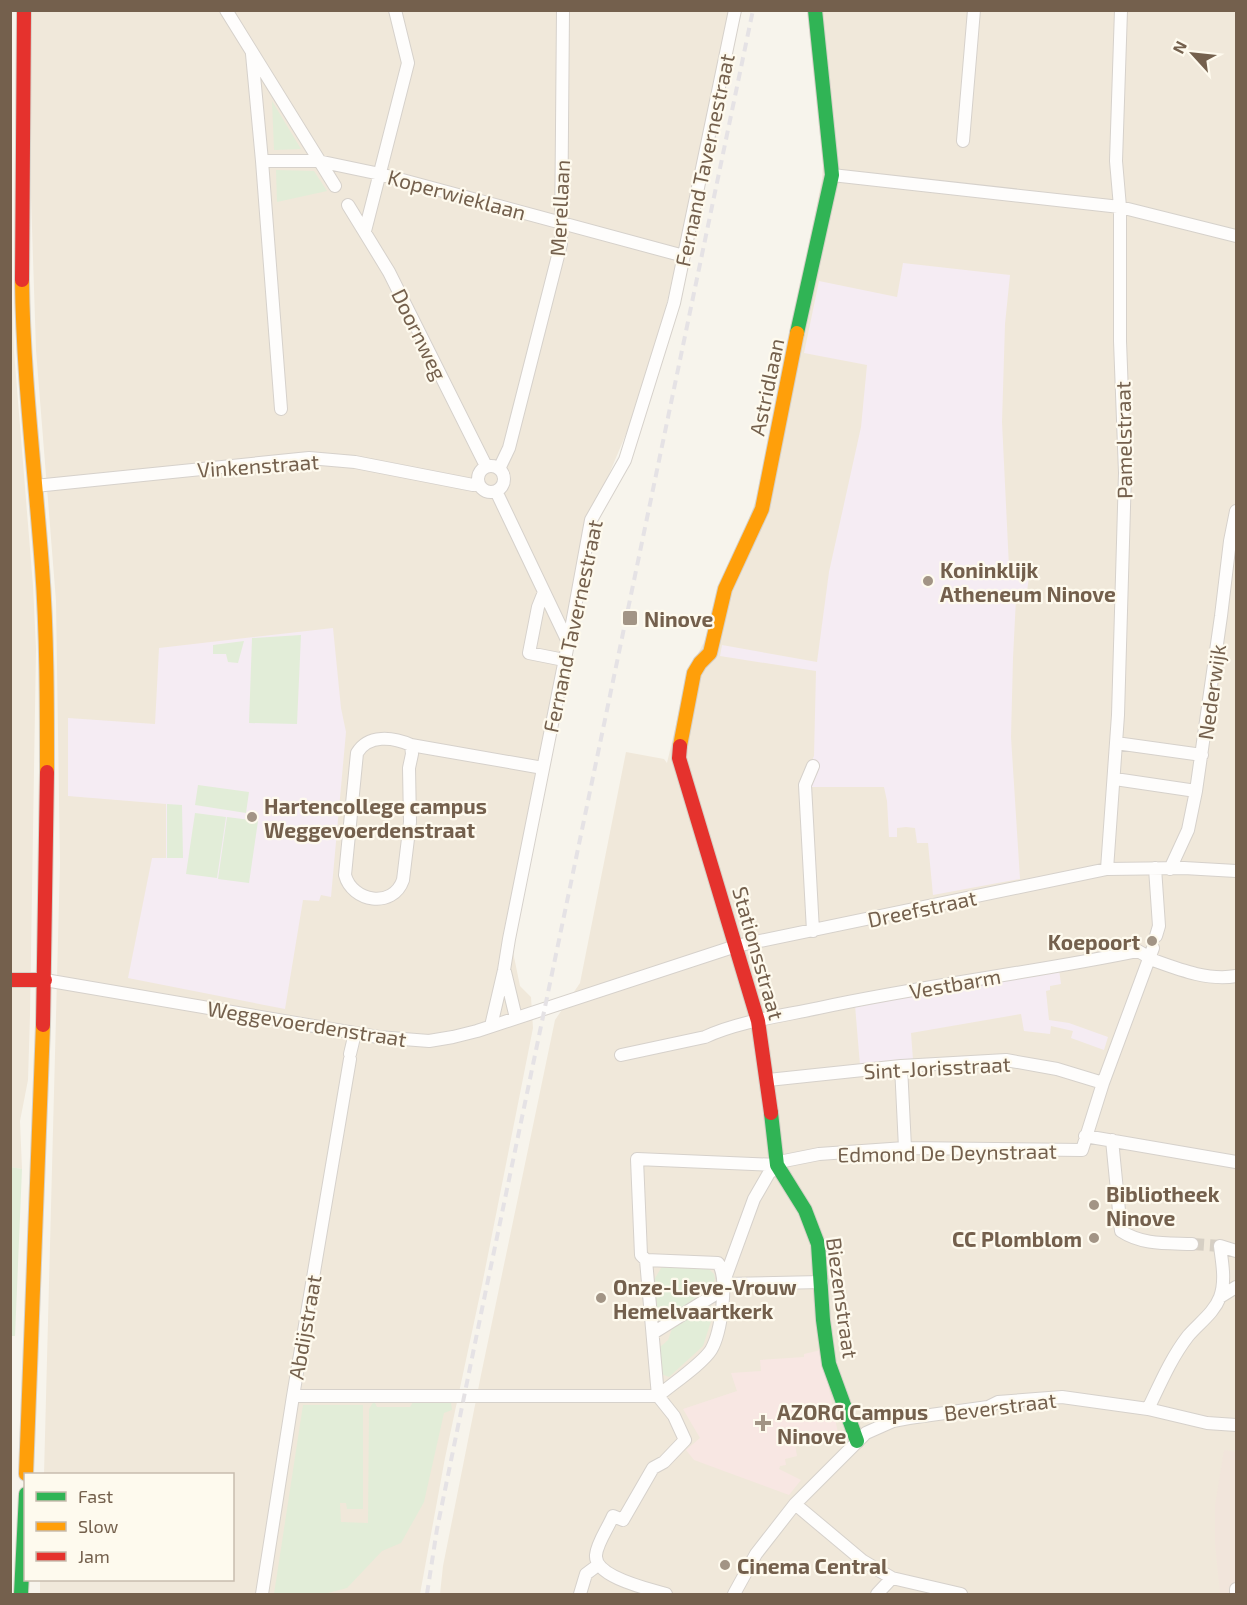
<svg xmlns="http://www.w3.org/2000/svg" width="1247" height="1605" viewBox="0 0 1247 1605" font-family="'Exo 2',sans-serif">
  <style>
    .residential { fill: #f0e8da }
    .commercial { fill: #f1e5db }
    .education { fill: #f5ecf3 }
    .medical { fill: #f8e7e3 }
    .green { fill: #e2edd8 }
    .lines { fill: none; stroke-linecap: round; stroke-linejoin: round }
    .street-tunnel { stroke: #d6cfc4; stroke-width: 12; stroke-dasharray: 12 6; stroke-linecap: butt }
    .street-casing { stroke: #d6d1cb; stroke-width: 14 }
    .fast-casing { stroke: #d5d0c7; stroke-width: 16 }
    .slow-casing { stroke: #d5d0c7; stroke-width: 16 }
    .jam-casing { stroke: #d5d0c7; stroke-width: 16 }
    .street { stroke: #fefdfc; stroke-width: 12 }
    .fast { stroke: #30b455; stroke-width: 14 }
    .slow { stroke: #ff9f0a; stroke-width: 14 }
    .jam { stroke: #e5322d; stroke-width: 14 }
    .rail { stroke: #e5e2e5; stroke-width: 4; stroke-dasharray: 9 6; stroke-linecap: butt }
    .poi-dot { fill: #a29485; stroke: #fefaee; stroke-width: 2 }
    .labels { text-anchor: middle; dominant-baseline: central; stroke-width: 4.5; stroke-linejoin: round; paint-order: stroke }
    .street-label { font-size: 21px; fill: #74604d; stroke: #fefaee }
    .poi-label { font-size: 21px; font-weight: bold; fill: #74604d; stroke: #fefaee; text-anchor: start }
  </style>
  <rect width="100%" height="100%" fill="#f7f4ec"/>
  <path class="residential" d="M31,11H730L682,239L661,327L631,422L597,503L598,524L512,947L520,986L531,997L533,1028L482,1285L445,1458L420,1594H40V1580H232V1474H44L60,863L56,601L36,350L31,197Z
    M809,11H1236V1594H440L443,1566L481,1375L555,1020L580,983L626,752L664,759L667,763L688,673L704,642L761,486L822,179L824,150Z
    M10,245L14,352L33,586L36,649L30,1015L28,1080L20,1121L22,1169L10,1167Z"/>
  <path class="commercial" d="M1224,1450L1236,1452V1594H1220L1215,1544V1505Z"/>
  <path class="education" d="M903,263L1010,275L1005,324L1002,422L1009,567L1030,570L1026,598H1016L1013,658L1011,737L1020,879L933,895L928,843H917L915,828L906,827L897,828V837H889L887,801L884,787H811L810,765L814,756L816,671L720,656L722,645L817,662L829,572L861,427L867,365L804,353L819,281L897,297Z
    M333,628L341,708L346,732L331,897L321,895L319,901L303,900L285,1009L128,978L152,858H166V804L68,796V718L155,724L159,648Z
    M1059,969L1061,984L1050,986V990L1046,991L1049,1020L1069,1023L1108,1037L1104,1050L1071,1038L1073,1031L1051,1026L1050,1034L1024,1031L1021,1014L911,1033L913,1060L860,1065L855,1005Z"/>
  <path class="medical" d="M821,1350L839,1438L795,1444L797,1456L785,1459L786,1465L780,1466L779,1469L801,1480L789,1495L694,1460L686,1450L700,1438L683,1409L737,1391L731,1373L761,1371L760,1360L804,1357V1354Z"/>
  <path class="green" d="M272,101L301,149L274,150Z
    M276,170L314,171L327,191L277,202Z
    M301,635L297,724L249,723L252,638Z
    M244,641L238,663L228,662L226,654H213V645Z
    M198,785L249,792L246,813L195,805Z
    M167,804L182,805L183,858H167Z
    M195,813L226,817L217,878L186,874Z
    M227,817L258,821L249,883L218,879Z
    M11,1167L22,1169L15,1336H11Z
    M663,1265L708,1268L714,1274L715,1279L712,1287L666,1318L657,1315L655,1278Z
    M708,1306H711L715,1309L703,1346L669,1377L661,1374L659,1348L668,1340L672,1329Z
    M415,1399H435L444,1403H451L452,1410L444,1413L424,1502L401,1543L382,1551L347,1588L324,1594H274L303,1405H363V1509H347L346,1503H340L341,1522L368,1523L369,1409L374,1401L377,1407H410Z"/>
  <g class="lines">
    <path class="street-tunnel" d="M1192,1244L1220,1246"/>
    <defs>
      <path id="street" d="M226,10L335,186
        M252,54L262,161L281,409
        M963,141L974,10
        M262,161H318L380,174L684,256
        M832,175L1120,207L1236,236
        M348,205L389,272L486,466
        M365,231L408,63L395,10
        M478 479a13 13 0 1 1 26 0a13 13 0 1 1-26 0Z
        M499,469L509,448L561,244L563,10
        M35,486L309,458L355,462L473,485L478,484
        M496,491L568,642
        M544,592L538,607L529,653L564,660
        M1116,743L1202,755
        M411,745L412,754L409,768L410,822L403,880C393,909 352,902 345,875L357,753C368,734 393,737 411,745L543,768
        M1115,779L1196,791
        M1155,868L1159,926L1156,936
        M1107,869L1118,715L1125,473L1120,341V207L1116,161L1121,10
        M1170,869L1188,830L1196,791L1221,616L1230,541L1236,511
        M813,931L805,785L813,766
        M505,972L516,1018
        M45,980L378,1037L429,1041L453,1037L477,1031L736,946L1107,869L1184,868L1236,871
        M491,1026L504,970L509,939L571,629L591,520L625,460L674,303L735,10
        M350,1054L355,1033
        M621,1055L705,1037C740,1021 782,1016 819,1008C925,985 1032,973 1138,951L1145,955L1150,959C1178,969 1207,981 1236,976
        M901,1066L905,1148
        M768,1080L901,1066L1006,1060L1057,1069L1103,1083
        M1085,1136L1236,1162
        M1112,1140L1121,1231C1142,1245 1167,1243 1192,1244
        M646,1260L658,1396L674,1416L685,1440L664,1462L653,1468L623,1520L613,1516C608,1528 597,1543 596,1555C594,1577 649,1589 666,1594
        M646,1260L641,1255L637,1159L777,1165
        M646,1260L718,1263C729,1278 721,1333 711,1350C702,1364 672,1384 658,1396
        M723,1284L754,1199L769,1173L784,1161L819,1154L905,1148L1082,1150L1103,1083L1153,948
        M723,1284L822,1282
        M1220,1297L1236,1287
        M653,1333L714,1295L723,1286
        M293,1396H658
        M1148,1409C1160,1384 1171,1358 1188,1336C1199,1323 1214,1313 1220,1297C1226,1281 1222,1262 1220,1246L1236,1251
        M795,1504L863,1561L892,1578L961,1594
        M262,1594L293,1396L350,1059
        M580,1594L586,1574L598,1565
        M734,1594L756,1554L795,1504L866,1433L893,1421L909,1418L988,1407L998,1402L1062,1397L1148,1409L1207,1423L1236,1425
        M877,1594L892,1578
        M1236,1594V1589"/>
      <path id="fast" d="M797,333L832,175L815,10
        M771,1113L777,1165L805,1210L818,1244L823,1320L829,1364L857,1441
        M21,1594L26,1494"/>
      <path id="slow" d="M22,280C23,376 35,471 42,567C47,635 47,704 47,772
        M680,746L694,673L700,663L710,653L725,589L762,509L797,333
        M26,1474L43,1025"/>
      <path id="jam" d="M22,280L24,10
        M680,746L679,758L758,1021L771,1113
        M10,980H45
        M43,1025L47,772"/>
    </defs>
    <use href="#street" class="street-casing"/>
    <use href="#fast" class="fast-casing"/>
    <use href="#slow" class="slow-casing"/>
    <use href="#jam" class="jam-casing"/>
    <use href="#street" class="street"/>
    <use href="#fast" class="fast"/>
    <use href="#slow" class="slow"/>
    <use href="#jam" class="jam"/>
    <path class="rail" d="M427,1594L437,1529L482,1309L753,10"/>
  </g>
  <g class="poi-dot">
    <circle cx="928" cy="581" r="6"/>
    <rect x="622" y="610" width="16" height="16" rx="3"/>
    <circle cx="252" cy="817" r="6"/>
    <circle cx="1152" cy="941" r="6"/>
    <circle cx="1094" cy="1205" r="6"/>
    <circle cx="1094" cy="1238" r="6"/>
    <circle cx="601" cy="1298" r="6"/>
    <path d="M760 1414h6v6h6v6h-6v6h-6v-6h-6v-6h6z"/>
    <circle cx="725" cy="1565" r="6"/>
  </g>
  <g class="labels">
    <g class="street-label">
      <text transform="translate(704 160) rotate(-78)">Fernand Tavernestraat</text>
      <text transform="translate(457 194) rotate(15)">Koperwieklaan</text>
      <text transform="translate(559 208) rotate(-87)">Merellaan</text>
      <text transform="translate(420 334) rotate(64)">Doornweg</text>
      <text transform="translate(766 387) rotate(-78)">Astridlaan</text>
      <text transform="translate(1123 440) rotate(-91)">Pamelstraat</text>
      <text transform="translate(258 465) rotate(-4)">Vinkenstraat</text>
      <text transform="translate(572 626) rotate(-78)">Fernand Tavernestraat</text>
      <text transform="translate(1211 692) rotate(-82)">Nederwijk</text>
      <text transform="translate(922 908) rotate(-12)">Dreefstraat</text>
      <text transform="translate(759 953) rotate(74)">Stationsstraat</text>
      <text transform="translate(955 983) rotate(-10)">Vestbarm</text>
      <text transform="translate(307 1023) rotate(9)">Weggevoerdenstraat</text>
      <text transform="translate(937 1067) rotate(-3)">Sint-Jorisstraat</text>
      <text transform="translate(947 1152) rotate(-1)">Edmond De Deynstraat</text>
      <text transform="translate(843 1298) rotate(82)">Biezenstraat</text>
      <text transform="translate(304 1327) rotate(-80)">Abdijstraat</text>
      <text transform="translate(1000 1406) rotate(-7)">Beverstraat</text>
    </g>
    <g class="poi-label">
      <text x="940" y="569">Koninklijk<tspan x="940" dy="24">Atheneum Ninove</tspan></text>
      <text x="644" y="618">Ninove</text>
      <text x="264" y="805">Hartencollege campus<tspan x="264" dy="24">Weggevoerdenstraat</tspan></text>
      <text x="1140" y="941" text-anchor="end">Koepoort</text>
      <text x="1106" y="1193">Bibliotheek<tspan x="1106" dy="24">Ninove</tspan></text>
      <text x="1082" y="1238" text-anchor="end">CC Plomblom</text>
      <text x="613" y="1286">Onze-Lieve-Vrouw<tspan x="613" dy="24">Hemelvaartkerk</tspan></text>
      <text x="777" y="1411">AZORG Campus<tspan x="777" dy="24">Ninove</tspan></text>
      <text x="737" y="1565">Cinema Central</text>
    </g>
  </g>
  <rect width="1247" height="1605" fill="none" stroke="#74604d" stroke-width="24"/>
  <rect x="24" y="1473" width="210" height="108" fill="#fefaee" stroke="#c7bcae" stroke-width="1.5"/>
  <rect x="36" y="1492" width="30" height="9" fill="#30b455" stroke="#c7bcae" stroke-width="1.5"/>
  <text x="78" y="1503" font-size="18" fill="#74604d">Fast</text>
  <rect x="36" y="1522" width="30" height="9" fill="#ff9f0a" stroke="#c7bcae" stroke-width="1.5"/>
  <text x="78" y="1533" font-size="18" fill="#74604d">Slow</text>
  <rect x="36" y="1552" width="30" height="9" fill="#e5322d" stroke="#c7bcae" stroke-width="1.5"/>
  <text x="78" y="1563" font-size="18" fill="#74604d">Jam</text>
  <g transform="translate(1193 54) rotate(297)" stroke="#fefaee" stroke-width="4.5" paint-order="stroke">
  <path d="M0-4.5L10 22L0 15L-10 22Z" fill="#74604d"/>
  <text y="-9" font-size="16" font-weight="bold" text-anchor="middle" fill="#74604d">N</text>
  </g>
</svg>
